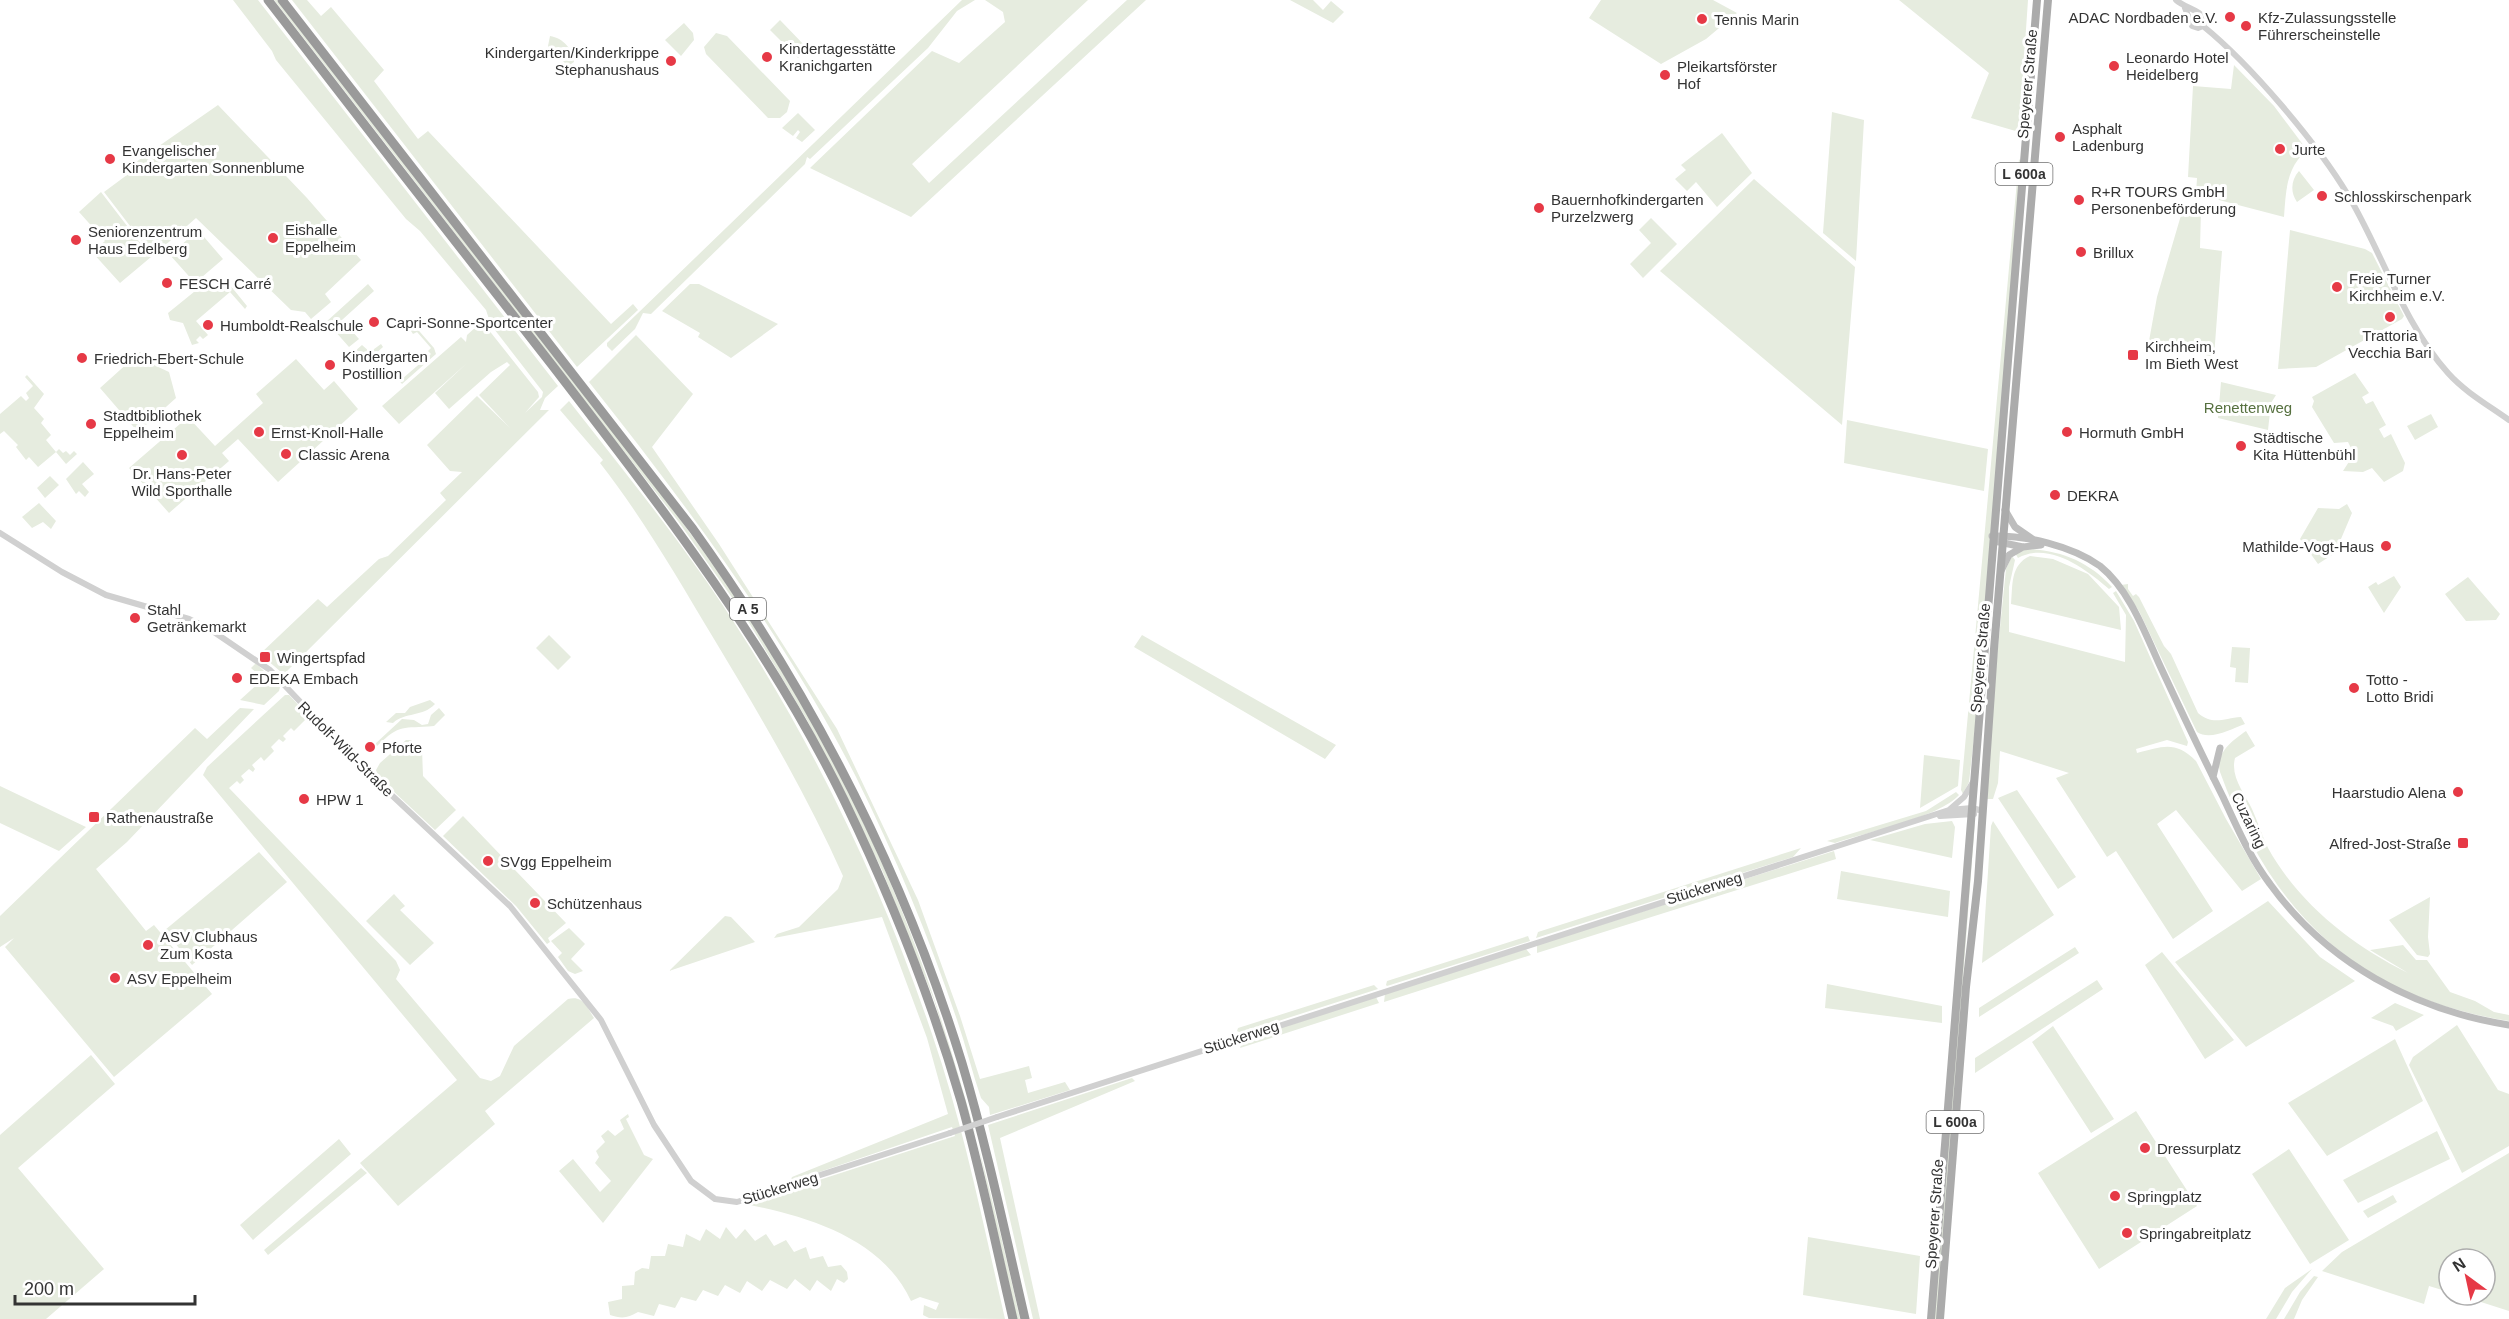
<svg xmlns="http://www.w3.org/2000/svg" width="2509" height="1319" viewBox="0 0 2509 1319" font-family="Helvetica,sans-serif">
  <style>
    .green { fill: #e6ecdf }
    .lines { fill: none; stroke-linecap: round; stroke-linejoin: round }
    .tertiary { stroke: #d0d0d0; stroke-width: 6 }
    .secondary { stroke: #bdbdbd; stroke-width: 7 }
    .primary { stroke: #ababab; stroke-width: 8 }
    .motorway { stroke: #9a9a9a; stroke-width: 9 }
    .tertiary-bridge { stroke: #d0d0d0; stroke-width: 6 }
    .poi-dot { fill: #e63946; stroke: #fff; stroke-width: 2 }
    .labels { text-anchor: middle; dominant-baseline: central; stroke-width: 6; stroke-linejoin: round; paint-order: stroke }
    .shield { fill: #fff; stroke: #707070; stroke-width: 1.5 }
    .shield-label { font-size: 14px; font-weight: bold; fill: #333 }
    .poi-label { font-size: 15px; fill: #333; stroke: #fff; text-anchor: start }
    .street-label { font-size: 15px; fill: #333; stroke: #fff }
    .park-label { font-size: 15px; fill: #56703f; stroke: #fff }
  </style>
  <rect width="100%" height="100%" fill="#fff"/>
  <path class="green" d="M233,0H258L558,386L545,398L540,410H549L286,672H281L260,654L318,599L327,607L379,559L388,556L446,500L440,493L462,472L450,471L427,445L477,396L510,428L479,395L510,365L507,362L491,372L449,409L435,393L467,363L399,424L382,406L461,337L466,342L467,335L477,326L488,329L538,392L539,397L525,413L542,397L543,392L491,325L486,310L420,231L406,219L276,60L272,51Z
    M274,0H277L296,25C383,137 469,248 556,359C611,431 669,501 720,575C777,658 827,746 870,837C942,992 983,1153 1020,1319H1017L977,1141L934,1000L882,870L807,720L745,616L678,521Z
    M292,0H307L321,16L331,7L384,70L374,81L418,139L428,131L611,324L633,304L638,310L577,367Z
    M962,0H975L957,11L928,48L810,159L807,157L805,164L651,314L643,313L635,329L612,351L607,346V343Z
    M985,0H1088L912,164L929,183L1127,0H1146L911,217L810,168L932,51L959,63L1005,22L1003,12Z
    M1290,0H1313L1323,10L1331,1L1344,12L1333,23Z
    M1601,0H1713L1737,13L1706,39L1661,64L1589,18Z
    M1899,0H2028L2019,132L1971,118L1989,73Z
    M780,20L807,48L798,58L770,30Z
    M684,23L693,33L694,40L681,56L665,40Z
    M716,33L727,36L790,101L787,112L780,118H768L706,54L704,47Z
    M550,36C563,38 573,49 574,62L568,66L548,46Z
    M2234,65L2274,106L2307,150C2286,168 2286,191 2284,217L2196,194L2197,178L2188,177L2193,86L2231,89Z
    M218,105L307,198L361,260L325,294L331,302L311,319L305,312L291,310L196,218L153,256L104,192L135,169L136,162Z
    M1832,112L1864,120L1856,261L1823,233Z
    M798,113L815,130L802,142L796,138L800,132L798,130L793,136L782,128Z
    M1722,133L1752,173L1717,207L1696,182L1687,191L1675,179L1686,170L1681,165Z
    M2019,159L2021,162L1977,711L1969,782L1963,794L1961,790Z
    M2299,171L2314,190L2297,202C2290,192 2291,180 2299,171Z
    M1754,179L1855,267L1842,425L1660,271Z
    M101,192L151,257L120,283L92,252L105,241L79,212Z
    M2184,205L2201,209L2200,248L2222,251L2214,357L2149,341L2157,297Z
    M1651,218L1677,244L1643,278L1630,264L1651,243L1639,230Z
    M198,230L223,259L195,283L170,255Z
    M2290,230L2365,249L2372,253L2404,316L2402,319L2316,367L2278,369Z
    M205,283L219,289L230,285L247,306L245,309L230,292L196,321L208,335L203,339L200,336L196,340L199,343L192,345L183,323L170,320L168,313Z
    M368,284L374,291L332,329L326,322Z
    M690,284H699L778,324L731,358L698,337L700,333L662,311Z
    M344,322L359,339L349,347L334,330Z
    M413,324L434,348L436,354L402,384L397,378L400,376L402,379L431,354L428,351L431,348L417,332L413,334L409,328Z
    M636,335L693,394L652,447L719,544L837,729L918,900L960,1016L980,1079L1029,1066L1032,1078L1025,1080L1028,1093L1065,1082L1070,1090L990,1115L989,1107L981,1098C972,1072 966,1046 957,1020C929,937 895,855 856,777C783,634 688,507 589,382Z
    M381,344L383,347L364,364L354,352L362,345L370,352Z
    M140,352L154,365L169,372L176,398L138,432L100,388Z
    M296,359L324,390L334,381L358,409L278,482L238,439L222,453L229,461L169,513L129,468L188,417L215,446L263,403L256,394Z
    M2355,373L2369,393L2362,397L2366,404L2373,401L2386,425L2379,429L2384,438L2391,434L2405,463L2403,471L2384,482L2372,468L2363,472L2343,471L2354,454L2348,442L2334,443L2312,407L2314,401L2312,397Z
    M27,375L44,394L34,408L44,419L41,423L51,435L46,440L56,452L59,449L63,453L66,451L70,455L74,451L77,454L66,464L56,452L38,467L29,457L26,460L16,447L18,445L4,431L0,434V414L21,396L26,401L29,398L26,393L33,386L25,377Z
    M2221,382L2276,395L2271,403L2268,430L2218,418Z
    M569,401C616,461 663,519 707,582C803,721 878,874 932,1034C964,1127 983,1223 1005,1319L929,1318L923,1315L924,1305L936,1310L939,1303L920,1297L911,1301C882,1238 807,1216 745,1204L955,1136L952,1127L790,1182L792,1177L948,1114L927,1038L882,917L774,938L777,934L799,927L838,889L843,876C806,793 761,717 714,639C678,579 643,518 600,463L603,460L560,410Z
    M2431,414L2438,427L2415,440L2407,426Z
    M1847,420L1988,449L1984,491L1844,463Z
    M83,462L94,474L82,484L89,492L85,497L79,491L76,494L66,479Z
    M50,476L59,485L45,498L37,488Z
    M39,503L56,521L51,529L43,522L32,528L22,517Z
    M2347,504L2352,513L2335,553L2318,564L2300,539L2318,508L2339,509Z
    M2025,549C2060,550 2088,561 2112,587L2109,589C2086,569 2049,541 2018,558L2015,553Z
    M2012,556L2015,560L2009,587V632L2125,662L2126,615L2113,593L2116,591L2134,621L2188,742L2187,746L2167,740L2136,749L2137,753C2162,747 2175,740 2196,761L2226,819L2261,879L2242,891L2176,810L2157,824L2213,911L2173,939L2116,851L2107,857L2056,778L2069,773L2000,751L1998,783L1993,799H1987L1993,696L2006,569Z
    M2030,556L2053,559L2088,574L2119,607L2121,630L2011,604C2013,585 2010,565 2030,556Z
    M2394,576L2401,587L2384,613L2368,587L2376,582L2378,585Z
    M2468,577L2500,614L2496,620L2466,621L2445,594Z
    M2128,584V589L2133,596L2136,594L2139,597L2164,646L2171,654L2198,713C2213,726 2224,718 2241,717L2245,724C2231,729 2210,741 2197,732L2139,611L2121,585Z
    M549,635L571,657L558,670L536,648Z
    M1142,635L1336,745L1325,759L1134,647Z
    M2232,647L2250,648L2248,683L2235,682L2236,668L2230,667Z
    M256,663L280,687L279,691L264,705L240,700L263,679L251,668Z
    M285,695H289L305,712L306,719L294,731L291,728L283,736L286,739L283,742L279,739L271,747L274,751L264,761L261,757L252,765L255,769L253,772L249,769L241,776L244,780L240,784L237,781L229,788L396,961L400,970L396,979L480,1078L491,1081L500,1076L514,1046L568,999C583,995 587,1007 594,1018L485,1111L495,1124L398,1206L360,1163L457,1080L203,775L207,767Z
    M430,700L435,704C423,717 405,712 393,723L386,722L396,713H405L410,707Z
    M240,708L254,709L127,842L96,869L146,931L154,925L212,994L114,1077L5,947L14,938L0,947V916L195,728L207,739Z
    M439,708L445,715L434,726C402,729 401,723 377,746L375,744L402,719L414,720L422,725L428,724L431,715Z
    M2246,731L2255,746L2235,758C2230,777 2245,794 2252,809C2258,822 2262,836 2268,848C2299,904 2352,945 2408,973L2370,950L2403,945L2416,960H2427L2450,992L2475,1001L2494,1012L2509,1015V1021C2358,997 2271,913 2220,772C2215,753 2232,741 2246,731Z
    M406,740H411L422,749L423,776L456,810L435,830L378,777L376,770L380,763Z
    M1924,755L1960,760L1958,786L1920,808Z
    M0,786L86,827L59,851L0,823Z
    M2017,790L2076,877L2058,889L1998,798Z
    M1956,792L1959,795C1940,817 1864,833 1835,843L1827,841L1926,811Z
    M463,816L566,923L548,938L550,942L547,944L516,906L443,836Z
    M1952,821L1955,827L1952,858L1870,840L1925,824Z
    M1993,821L2054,915L1982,963L1991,826Z
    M1975,822L1937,1319H1934L1974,823Z
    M1801,848L1793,857L1536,938L1538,932Z
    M1834,851L1836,859L1537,953V945Z
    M259,852L287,882L192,965L165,930Z
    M1841,871L1950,891L1948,917L1837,899Z
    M394,894L405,906L400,910L434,943L410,965L366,921Z
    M2430,897L2428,937L2430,954L2428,957L2417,955L2389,920Z
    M2268,901L2320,957L2355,981L2246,1047L2175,962Z
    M725,916L731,917L755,942L669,971Z
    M569,928L585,944L571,959L583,971L575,974L568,971L558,957L562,953L551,941Z
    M1528,936L1530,941L1387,986L1386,985L1387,981Z
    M2075,947L2079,953L1979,1017V1008Z
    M1526,949L1531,955L1384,1002L1385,994Z
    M2162,952L2234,1040L2205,1059L2145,965Z
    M2097,980L2103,989L1975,1073V1058Z
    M1827,984L1942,1006V1023L1825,1008Z
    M1374,985L1378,989L1241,1033L1237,1031L1238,1028Z
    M1376,997L1379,1003L1240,1048L1243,1040Z
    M2395,1003L2424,1015L2396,1031L2393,1026L2371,1018Z
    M2457,1025L2498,1090L2509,1094V1146L2462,1173L2409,1065L2413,1057Z
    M2053,1026L2114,1119L2091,1133L2032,1042Z
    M2395,1039L2423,1101L2327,1156L2288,1103Z
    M91,1055L115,1084L18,1168L104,1269L46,1319H0V1135Z
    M1132,1078L1135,1081L1000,1138L1040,1319H1033L988,1125Z
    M2136,1111L2197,1206L2099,1269L2038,1173Z
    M628,1114L629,1117L626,1119L644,1155L653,1159L603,1223L559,1171L573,1159L600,1192L611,1181L595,1163L599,1157L596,1151L605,1142L601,1136L608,1130L615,1136L624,1129L620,1120Z
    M2437,1131L2450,1159L2358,1203L2343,1180Z
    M339,1139L351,1154L253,1240L240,1225Z
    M2289,1149L2349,1240L2310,1264L2252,1174Z
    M2509,1153V1311L2459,1295H2485V1259H2449V1292L2429,1286L2424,1304L2322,1271L2342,1252Z
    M361,1168L367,1173L268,1255L264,1250Z
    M2393,1195L2397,1202L2368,1218L2363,1211Z
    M726,1227L736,1239L745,1229L755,1241L766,1234L774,1246L786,1240L794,1252L806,1247L810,1259L823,1256L828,1267L841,1265L847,1272L848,1279L844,1283L837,1279L831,1291L817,1280L810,1291L795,1279L787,1289L770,1280L762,1291L747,1281L740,1293L725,1285L718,1296L703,1290L696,1301L681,1297L675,1308L659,1304L654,1316L638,1312C628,1318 622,1319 610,1315L608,1302L622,1299V1286L634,1285L635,1272L642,1268L649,1269L651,1256H665L668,1244L683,1247L686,1234L700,1241L706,1229L720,1239Z
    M1808,1237L1920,1256L1916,1314L1803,1295Z
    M2312,1269L2292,1292L2276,1319H2266L2285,1288Z
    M2314,1276L2318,1277L2302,1300L2294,1319H2284L2300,1292Z"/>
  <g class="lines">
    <path class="tertiary" d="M2176,0C2185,8 2200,10 2205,19L2203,26
      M2185,8L2192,26L2198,28L2203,26
      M2203,26C2250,64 2317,143 2348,195C2382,252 2403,323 2448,373C2465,392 2488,405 2509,420
      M0,533L62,572L106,595L189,619L211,630L270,670L367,772L510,906L601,1020L654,1125L691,1181L715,1199L737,1202L950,1133
      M1949,810L1964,797L1973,782
      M1940,816L1974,814
      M997,1117L1949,810L1972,808L1983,811"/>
    <path class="secondary" d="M2005,510L2015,527L2034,540
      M1992,536C2026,535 2072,546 2100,566C2131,591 2146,636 2162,670C2182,713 2202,755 2223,797C2237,827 2250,858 2270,884C2327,963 2414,1010 2509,1025
      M1999,542L2023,547L2041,545
      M2001,571L2009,555L2023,547
      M2213,777L2220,748"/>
    <path class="primary" d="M1931,1319L2037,0
      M1940,1319L1966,987L1978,881L1994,649L2048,0"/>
    <path class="motorway" d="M268,0C362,122 457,244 552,365C659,504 766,641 844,800C891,897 931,998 961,1101C981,1173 996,1246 1013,1319
      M282,0L693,529C810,692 903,871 962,1063C987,1147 1005,1233 1025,1319"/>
    <path class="tertiary-bridge" d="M950,1133L997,1117"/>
  </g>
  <g class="poi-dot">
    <circle cx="2230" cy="17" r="6"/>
    <circle cx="1702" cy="19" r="6"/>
    <circle cx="2246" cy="26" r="6"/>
    <circle cx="767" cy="57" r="6"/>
    <circle cx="671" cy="61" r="6"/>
    <circle cx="2114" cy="66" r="6"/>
    <circle cx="1665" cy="75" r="6"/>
    <circle cx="2060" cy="137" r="6"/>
    <circle cx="2280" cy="149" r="6"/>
    <circle cx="110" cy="159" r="6"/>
    <circle cx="2322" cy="196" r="6"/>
    <circle cx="2079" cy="200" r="6"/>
    <circle cx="1539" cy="208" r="6"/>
    <circle cx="273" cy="238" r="6"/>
    <circle cx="76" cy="240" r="6"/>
    <circle cx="2081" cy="252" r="6"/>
    <circle cx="167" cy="283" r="6"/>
    <circle cx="2337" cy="287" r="6"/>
    <circle cx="2390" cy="317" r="6"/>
    <circle cx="374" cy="322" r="6"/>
    <circle cx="208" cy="325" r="6"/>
    <rect x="2127" y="349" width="12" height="12" rx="3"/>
    <circle cx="82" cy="358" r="6"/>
    <circle cx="330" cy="365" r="6"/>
    <circle cx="91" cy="424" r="6"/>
    <circle cx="259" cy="432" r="6"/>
    <circle cx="2067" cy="432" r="6"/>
    <circle cx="2241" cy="446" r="6"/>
    <circle cx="286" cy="454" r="6"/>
    <circle cx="182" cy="455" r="6"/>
    <circle cx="2055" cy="495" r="6"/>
    <circle cx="2386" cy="546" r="6"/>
    <circle cx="135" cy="618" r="6"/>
    <rect x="259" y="651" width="12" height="12" rx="3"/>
    <circle cx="237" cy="678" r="6"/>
    <circle cx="2354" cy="688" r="6"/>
    <circle cx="370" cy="747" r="6"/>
    <circle cx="2458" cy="792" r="6"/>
    <circle cx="304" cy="799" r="6"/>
    <rect x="88" y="811" width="12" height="12" rx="3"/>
    <rect x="2457" y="837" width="12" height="12" rx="3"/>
    <circle cx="488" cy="861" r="6"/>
    <circle cx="535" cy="903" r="6"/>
    <circle cx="148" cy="945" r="6"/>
    <circle cx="115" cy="978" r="6"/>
    <circle cx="2145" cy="1148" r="6"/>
    <circle cx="2115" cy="1196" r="6"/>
    <circle cx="2127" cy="1233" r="6"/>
  </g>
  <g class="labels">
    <g class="shield">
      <rect x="1995.5" y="163" width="57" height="22" rx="4.5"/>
      <rect x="730" y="598" width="36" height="22" rx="4.5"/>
      <rect x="1926.5" y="1111" width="57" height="22" rx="4.5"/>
    </g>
    <g class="shield-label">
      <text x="2024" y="174">L 600a</text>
      <text x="748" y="609">A 5</text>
      <text x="1955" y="1122">L 600a</text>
    </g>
    <g class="poi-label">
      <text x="2218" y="17" text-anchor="end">ADAC Nordbaden e.V.</text>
      <text x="2258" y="17">Kfz-Zulassungsstelle<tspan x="2258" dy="17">Führerscheinstelle</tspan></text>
      <text x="1714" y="19">Tennis Marin</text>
      <text x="779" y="48">Kindertagesstätte<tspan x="779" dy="17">Kranichgarten</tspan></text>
      <text x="659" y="52" text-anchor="end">Kindergarten/Kinderkrippe<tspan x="659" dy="17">Stephanushaus</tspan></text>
      <text x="2126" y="57">Leonardo Hotel<tspan x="2126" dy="17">Heidelberg</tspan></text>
      <text x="1677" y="66">Pleikartsförster<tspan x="1677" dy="17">Hof</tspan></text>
      <text x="2072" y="128">Asphalt<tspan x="2072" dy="17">Ladenburg</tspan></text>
      <text x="2292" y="149">Jurte</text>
      <text x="122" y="150">Evangelischer<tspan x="122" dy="17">Kindergarten Sonnenblume</tspan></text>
      <text x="2091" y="191">R+R TOURS GmbH<tspan x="2091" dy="17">Personenbeförderung</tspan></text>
      <text x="2334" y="196">Schlosskirschenpark</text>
      <text x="1551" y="199">Bauernhofkindergarten<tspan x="1551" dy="17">Purzelzwerg</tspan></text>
      <text x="285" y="229">Eishalle<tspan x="285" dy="17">Eppelheim</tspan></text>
      <text x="88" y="231">Seniorenzentrum<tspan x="88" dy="17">Haus Edelberg</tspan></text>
      <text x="2093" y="252">Brillux</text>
      <text x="2349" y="278">Freie Turner<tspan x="2349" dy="17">Kirchheim e.V.</tspan></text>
      <text x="179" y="283">FESCH Carré</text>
      <text x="386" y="322">Capri-Sonne-Sportcenter</text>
      <text x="220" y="325">Humboldt-Realschule</text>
      <text x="2390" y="335" text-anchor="middle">Trattoria<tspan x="2390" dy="17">Vecchia Bari</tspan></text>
      <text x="2145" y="346">Kirchheim,<tspan x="2145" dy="17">Im Bieth West</tspan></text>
      <text x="342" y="356">Kindergarten<tspan x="342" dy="17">Postillion</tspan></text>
      <text x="94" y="358">Friedrich-Ebert-Schule</text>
      <text x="103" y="415">Stadtbibliothek<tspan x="103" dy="17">Eppelheim</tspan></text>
      <text x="271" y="432">Ernst-Knoll-Halle</text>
      <text x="2079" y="432">Hormuth GmbH</text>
      <text x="2253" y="437">Städtische<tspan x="2253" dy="17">Kita Hüttenbühl</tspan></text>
      <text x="298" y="454">Classic Arena</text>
      <text x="182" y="473" text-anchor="middle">Dr. Hans-Peter<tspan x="182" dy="17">Wild Sporthalle</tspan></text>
      <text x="2067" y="495">DEKRA</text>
      <text x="2374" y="546" text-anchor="end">Mathilde-Vogt-Haus</text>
      <text x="147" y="609">Stahl<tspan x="147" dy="17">Getränkemarkt</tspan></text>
      <text x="277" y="657">Wingertspfad</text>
      <text x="249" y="678">EDEKA Embach</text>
      <text x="2366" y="679">Totto -<tspan x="2366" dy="17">Lotto Bridi</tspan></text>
      <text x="382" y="747">Pforte</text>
      <text x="2446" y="792" text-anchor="end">Haarstudio Alena</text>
      <text x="316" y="799">HPW 1</text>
      <text x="106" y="817">Rathenaustraße</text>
      <text x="2451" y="843" text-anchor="end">Alfred-Jost-Straße</text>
      <text x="500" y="861">SVgg Eppelheim</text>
      <text x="547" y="903">Schützenhaus</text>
      <text x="160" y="936">ASV Clubhaus<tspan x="160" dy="17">Zum Kosta</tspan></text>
      <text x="127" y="978">ASV Eppelheim</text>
      <text x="2157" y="1148">Dressurplatz</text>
      <text x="2127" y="1196">Springplatz</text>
      <text x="2139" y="1233">Springabreitplatz</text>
    </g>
    <g class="street-label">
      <text transform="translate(2027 84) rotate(-85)">Speyerer Straße</text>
      <text transform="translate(1980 658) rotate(-85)">Speyerer Straße</text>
      <text transform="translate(346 749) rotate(45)">Rudolf-Wild-Straße</text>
      <text transform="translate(2249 820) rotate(64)">Cuzaring</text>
      <text transform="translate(1704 888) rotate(-17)">Stückerweg</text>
      <text transform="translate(1241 1037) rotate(-18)">Stückerweg</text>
      <text transform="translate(780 1188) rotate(-17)">Stückerweg</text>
      <text transform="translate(1934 1214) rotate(-86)">Speyerer Straße</text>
    </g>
    <g class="park-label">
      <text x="2248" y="407">Renettenweg</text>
    </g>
  </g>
  <g transform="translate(2467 1277) rotate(327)"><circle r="28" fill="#ffffff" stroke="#adadad" stroke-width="1.5"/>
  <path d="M0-4.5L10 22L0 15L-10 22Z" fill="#e63946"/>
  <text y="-9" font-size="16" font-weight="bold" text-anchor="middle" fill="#333333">N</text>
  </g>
  <path d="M15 1295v9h180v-9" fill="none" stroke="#333333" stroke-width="3"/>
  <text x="24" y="1295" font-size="18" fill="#333333" stroke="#ffffff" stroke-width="4.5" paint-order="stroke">200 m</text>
</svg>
